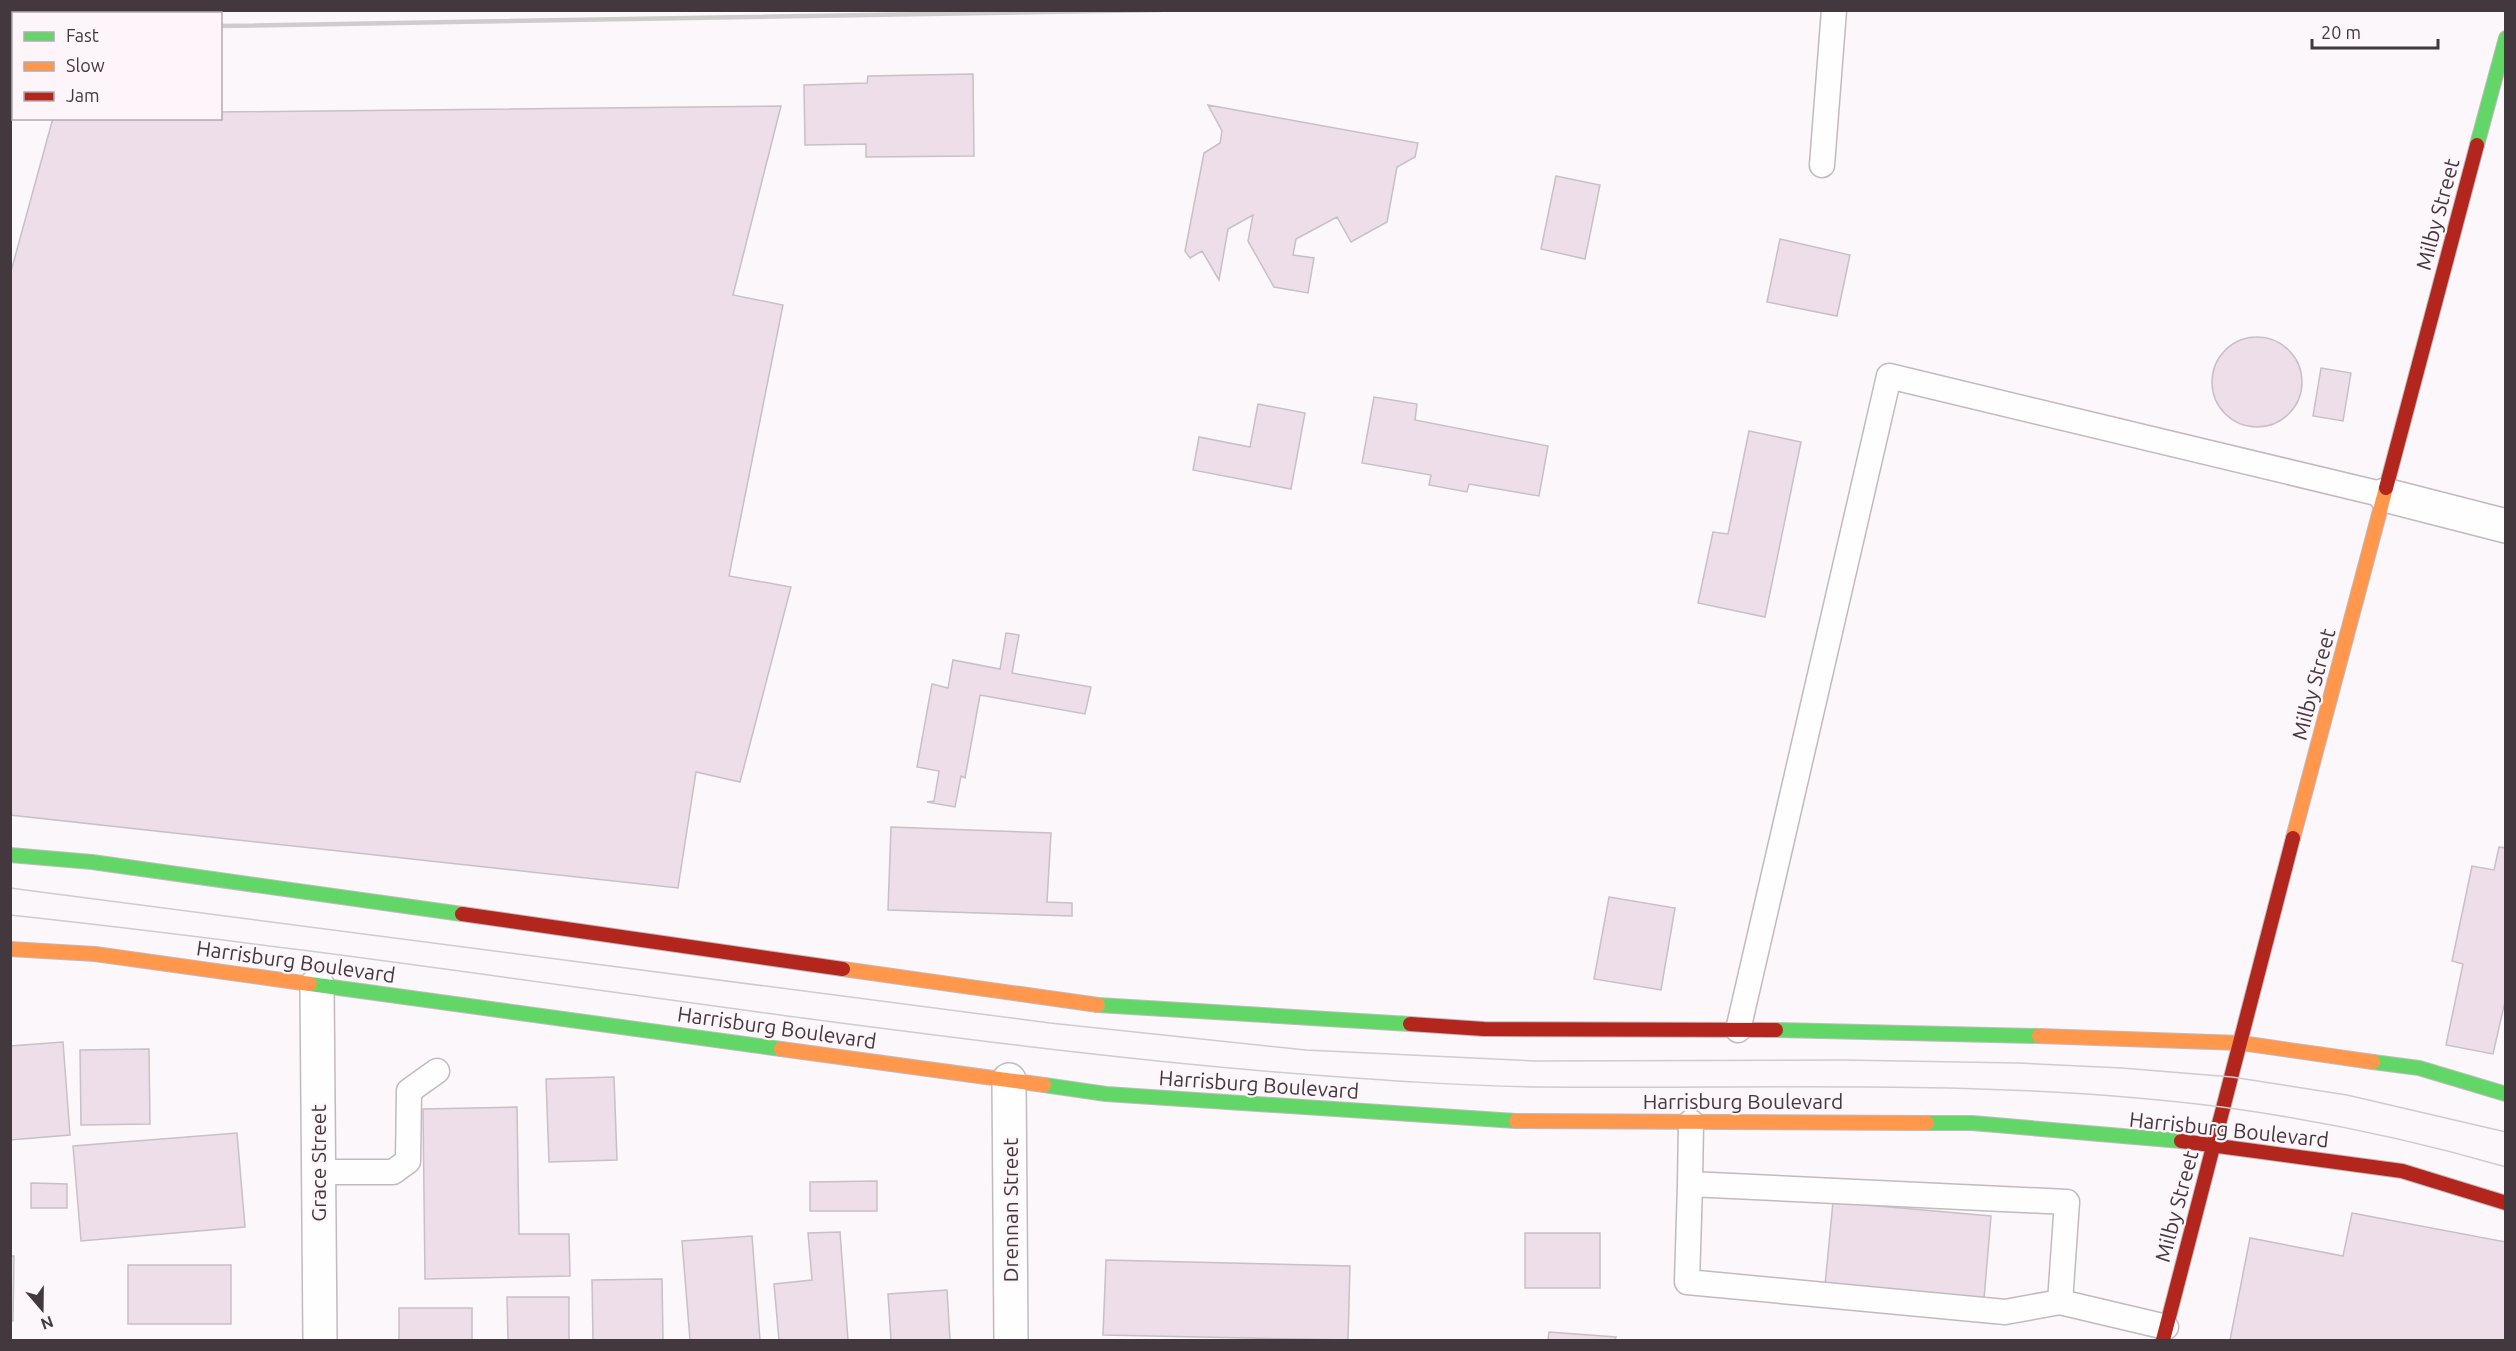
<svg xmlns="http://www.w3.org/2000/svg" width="2516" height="1351" viewBox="0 0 2516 1351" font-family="Ubuntu,sans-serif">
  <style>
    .building { fill: #eedeea; stroke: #c7c0c4; stroke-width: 1.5 }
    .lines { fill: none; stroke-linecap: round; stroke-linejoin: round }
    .lane-casing { stroke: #c1babf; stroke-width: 27 }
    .street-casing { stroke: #c1babf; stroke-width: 36 }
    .fast-casing { stroke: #c1babf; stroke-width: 16 }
    .slow-casing { stroke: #c1babf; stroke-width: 16 }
    .jam-casing { stroke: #c1babf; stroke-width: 16 }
    .lane { stroke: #fffefe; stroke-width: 24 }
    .street { stroke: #fffefe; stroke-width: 33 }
    .fast { stroke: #63d668; stroke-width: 14 }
    .slow { stroke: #ff974d; stroke-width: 14 }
    .jam { stroke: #b3261e; stroke-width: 14 }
    .tram { stroke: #cecccd; stroke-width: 1.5 }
    .rail { stroke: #cecccd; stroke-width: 4.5 }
    .labels { text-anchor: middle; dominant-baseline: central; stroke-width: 4.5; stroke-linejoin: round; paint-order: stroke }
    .street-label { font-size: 21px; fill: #42383e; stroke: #fef5fb }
  </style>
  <rect width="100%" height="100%" fill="#fcf7fa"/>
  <path class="building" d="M973,74L974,156L866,157V144L805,145L804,85L867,83L868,76Z
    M1208,105L1418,143L1415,157L1397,167L1387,222L1351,242L1337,217L1296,239L1293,255L1314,258L1308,293L1274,287L1248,241L1253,215L1228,229L1219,280L1202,251L1190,258L1185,251L1204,153L1220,143L1222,131Z
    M781,106L733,295L783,305L729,576L791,587L740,782L696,772L678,888L10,815V275L53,118H220V112Z
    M1556,176L1600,185L1585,259L1541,249Z
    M1780,239L1850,255L1837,316L1767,302Z
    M2212 382a45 45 0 1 1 90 0a45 45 0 1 1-90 0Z
    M2321,368L2351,373L2343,421L2313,416Z
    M1374,397L1417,404L1415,420L1548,446L1539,496L1469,484L1467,492L1429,485L1431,475L1362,463Z
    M1258,404L1305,413L1291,489L1193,470L1199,437L1250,447Z
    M1749,431L1801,442L1765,617L1698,603L1713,532L1728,534Z
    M1006,633L1019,635L1012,673L1091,687L1085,714L980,695L965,778L961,776L955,807L927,802L934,801L939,771L917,767L932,684L948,688L953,660L1000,669Z
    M891,827L1051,833L1047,902L1072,903V916L888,910Z
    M2499,847L2506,848V997L2493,1054L2446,1045L2463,964L2452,961L2472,866L2494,870Z
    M1609,897L1675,908L1661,990L1594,979Z
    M63,1042L70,1135L10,1140V1046Z
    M149,1049L150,1124L81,1125L80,1050Z
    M614,1077L617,1160L549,1162L546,1079Z
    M517,1107L519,1234H569L570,1276L425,1279L423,1109Z
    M237,1133L245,1227L81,1241L73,1146Z
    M877,1181V1211H810V1182Z
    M31,1183L67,1184V1208H31Z
    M1833,1202L1991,1216L1984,1299L1825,1285Z
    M2352,1213L2506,1242V1340H2230L2250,1238L2343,1256Z
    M840,1232L848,1340H779L774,1284L812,1280L808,1233Z
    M1525,1233H1600V1288H1525Z
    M752,1236L760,1340H690L682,1241Z
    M10,1256H14L13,1321H10Z
    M1106,1260L1350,1266L1348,1340L1103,1335Z
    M128,1265H231V1324H128Z
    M662,1279L663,1340H593L592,1280Z
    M947,1290L950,1340H891L888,1294Z
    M507,1297H569V1340H508Z
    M399,1308H472V1340H399Z
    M1549,1332L1616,1337L1615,1340H1548Z"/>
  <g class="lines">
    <defs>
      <path id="lane" d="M1822,165L1834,10
        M1738,1030L1889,376L2385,495
        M1691,1122L1690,1184L2067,1202L2060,1302L2166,1327
        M318,1172H393L408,1161L409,1091L437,1071
        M1690,1184L1687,1282L2005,1312L2060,1302"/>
      <path id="street" d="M2385,495L2506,526
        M317,985L320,1340
        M1009,1080L1011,1340"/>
      <path id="fast" d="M2477,145L2506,38
        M10,855L92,862L462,914
        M310,984L781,1049
        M1098,1005L1410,1024
        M1776,1030L2039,1036
        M2373,1062L2419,1068L2506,1094
        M1044,1085L1106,1094L1516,1121
        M1927,1123H1972L2181,1141"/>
      <path id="slow" d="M2293,838L2386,488
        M10,949L95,954L310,984
        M843,969L1098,1005
        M2039,1036L2241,1043L2373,1062
        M781,1049L1044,1085
        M1516,1121L1927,1123"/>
      <path id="jam" d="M2386,488L2477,145
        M462,914L843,969
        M1410,1024L1484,1029L1776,1030
        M2181,1141L2402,1171L2506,1203
        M2163,1340L2293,838"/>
    </defs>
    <use href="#lane" class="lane-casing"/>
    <use href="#street" class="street-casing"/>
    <use href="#fast" class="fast-casing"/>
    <use href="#slow" class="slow-casing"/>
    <use href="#jam" class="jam-casing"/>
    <use href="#lane" class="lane"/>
    <use href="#street" class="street"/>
    <use href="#fast" class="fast"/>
    <use href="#slow" class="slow"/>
    <use href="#jam" class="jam"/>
    <path class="tram" d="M10,888L1050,1023L1306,1050L1534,1061L1843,1060L2018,1063L2122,1068L2232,1077L2347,1095L2506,1132
      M10,915C270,943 528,981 787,1016C958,1038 1129,1061 1301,1074C1380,1080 1461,1086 1541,1087C1767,1089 1996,1078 2222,1107C2317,1120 2413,1140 2506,1167"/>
    <path class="rail" d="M220,26L1161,10
      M10,29H14"/>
  </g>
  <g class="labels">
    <g class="street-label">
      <text transform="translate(2437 214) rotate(-75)">Milby Street</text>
      <text transform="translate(2313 684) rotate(-75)">Milby Street</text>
      <text transform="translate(296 961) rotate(8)">Harrisburg Boulevard</text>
      <text transform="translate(777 1027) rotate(8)">Harrisburg Boulevard</text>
      <text transform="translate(1259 1084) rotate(4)">Harrisburg Boulevard</text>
      <text x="1743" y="1101">Harrisburg Boulevard</text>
      <text transform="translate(2229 1129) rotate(6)">Harrisburg Boulevard</text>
      <text transform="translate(318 1163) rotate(-90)">Grace Street</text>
      <text transform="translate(2176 1206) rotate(-75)">Milby Street</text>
      <text transform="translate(1010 1210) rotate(-90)">Drennan Street</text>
    </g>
  </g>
  <rect width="2516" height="1351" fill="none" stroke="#42383e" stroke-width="24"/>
  <rect x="12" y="12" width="210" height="108" fill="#fef5fb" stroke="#b3a9af" stroke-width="1.5"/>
  <rect x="24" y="32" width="30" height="9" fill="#63d668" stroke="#b3a9af" stroke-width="1.5"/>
  <text x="66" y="42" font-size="18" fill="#42383e">Fast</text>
  <rect x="24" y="62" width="30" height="9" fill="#ff974d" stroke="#b3a9af" stroke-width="1.5"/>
  <text x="66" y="72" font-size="18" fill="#42383e">Slow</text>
  <rect x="24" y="92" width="30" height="9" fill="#b3261e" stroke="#b3a9af" stroke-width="1.5"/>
  <text x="66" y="102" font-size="18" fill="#42383e">Jam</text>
  <g transform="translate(42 1309) rotate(160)" stroke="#fef5fb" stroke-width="4.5" paint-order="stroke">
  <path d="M0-4.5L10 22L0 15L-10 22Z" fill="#42383e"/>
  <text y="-9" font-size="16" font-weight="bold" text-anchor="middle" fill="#42383e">N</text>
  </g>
  <path d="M2312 39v9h126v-9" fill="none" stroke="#42383e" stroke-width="3"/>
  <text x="2321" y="39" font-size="18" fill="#42383e" stroke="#fef5fb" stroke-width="4.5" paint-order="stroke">20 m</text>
</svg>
